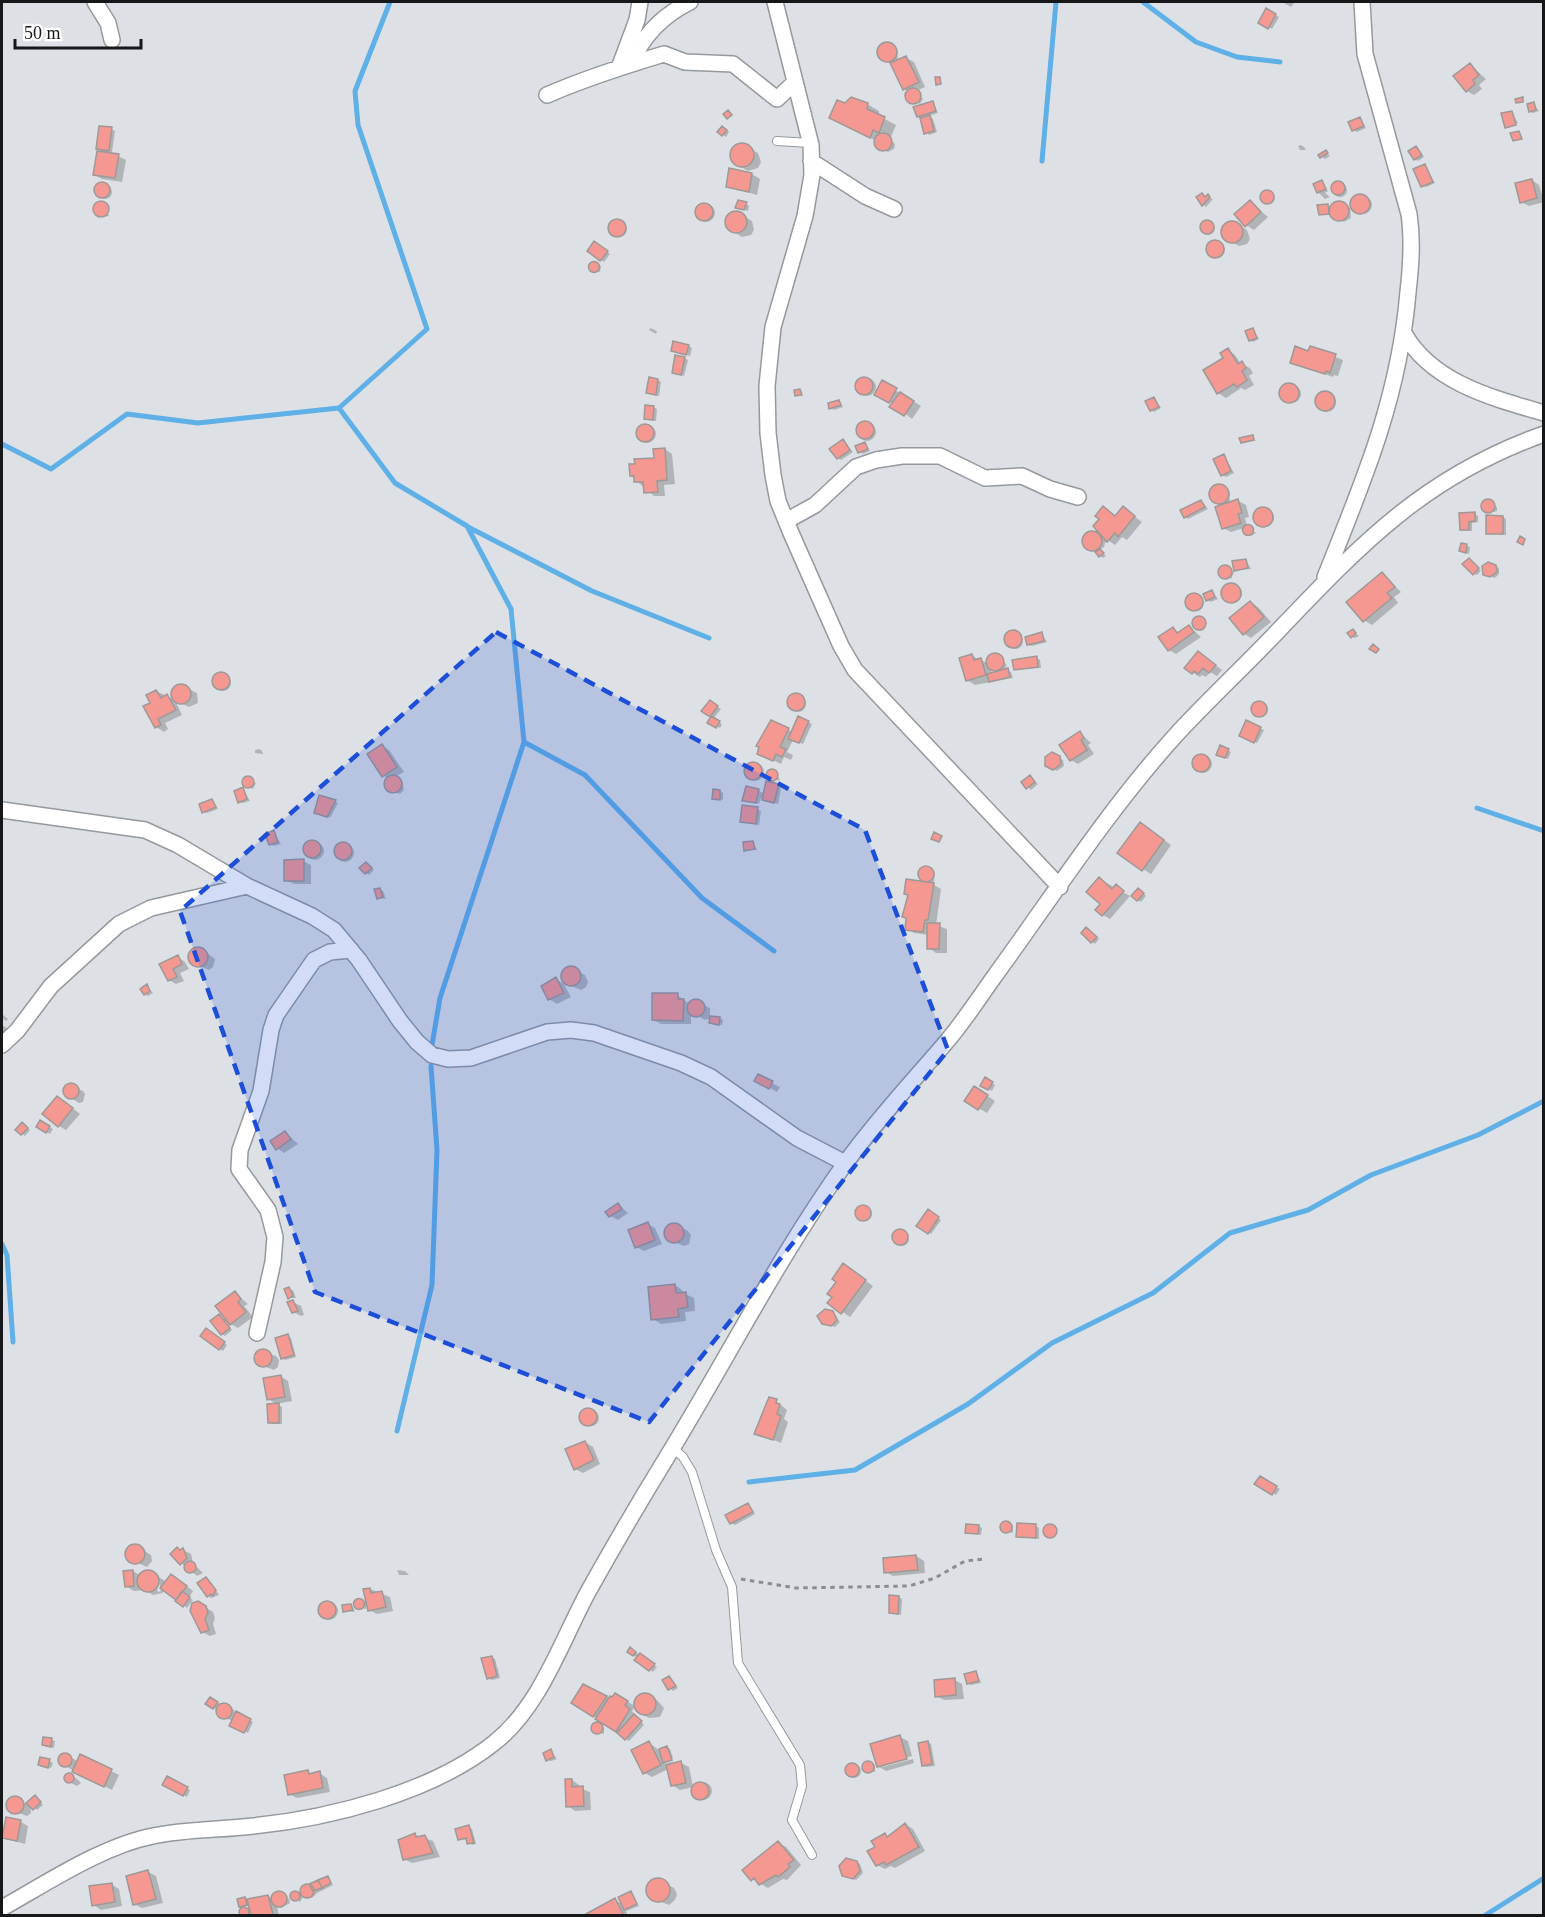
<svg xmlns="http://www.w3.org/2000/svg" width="1545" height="1917" viewBox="0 0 1545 1917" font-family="'Times New Roman',serif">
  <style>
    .shadow { fill: #0003; fill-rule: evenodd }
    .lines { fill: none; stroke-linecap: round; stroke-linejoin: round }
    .stream { stroke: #5fb0e7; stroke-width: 5 }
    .building { fill: #f59892; stroke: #9e9897; stroke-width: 1.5 }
    .service-casing { stroke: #95999d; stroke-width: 10 }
    .minor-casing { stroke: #95999d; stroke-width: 18 }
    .path { stroke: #8b8e91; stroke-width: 3; stroke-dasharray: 4.5 4.5; stroke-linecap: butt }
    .service { stroke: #fff; stroke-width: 8 }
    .minor { stroke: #fff; stroke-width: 15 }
    .marked { fill: #1d4ed8; fill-opacity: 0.2; stroke: #1d4ed8; stroke-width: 4.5; stroke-dasharray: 12 8; stroke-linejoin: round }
  </style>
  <rect width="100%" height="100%" fill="#dde1e5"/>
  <path class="shadow" d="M1282,2H1295L1291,7Z
    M1267,10L1279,17L1272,29L1260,22Z
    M886,44L897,49L898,61L906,58L914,62L925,87L916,91L923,99L920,104L907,98L910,92L904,89L891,63L879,54V49Z
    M1470,65L1486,79L1479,85L1482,89L1474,95L1467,91Z
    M933,103L938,113L928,116L933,119L937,132L929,135L918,116Z
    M867,104L879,111V116L896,125L890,139L895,144L894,149L888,152L877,146L876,141L843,124L845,105Z
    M1534,104L1539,111L1533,113L1530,111Z
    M1512,112L1518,123L1507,127Z
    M1359,118L1366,128L1357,132L1353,130Z
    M111,129L115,131L112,152L105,153L98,149Z
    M726,129L729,132L726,137L719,132Z
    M743,145L758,153L761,162L758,168L748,171L733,162L731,155L733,149Z
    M1301,145L1304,147L1306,150H1300L1298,146Z
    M1416,148L1424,157L1418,161L1415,159Z
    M1326,152L1330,156L1325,159L1320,155Z
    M118,156L126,160L122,182L102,179L95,175Z
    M1424,166L1435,183L1426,187L1422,185Z
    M730,170L752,174L760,179L757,195L727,186Z
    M1532,180L1539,185L1544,202L1529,206L1521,202Z
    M1322,182L1328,191L1325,193L1330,197L1325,199L1318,192Z
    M1333 190a7 7 0 1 1 14 0a7 7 0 1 1-14 0Z
    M98 192a7 7 0 1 1 14 0a7 7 0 1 1-14 0Z
    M1263 198a6 6 0 1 1 12 0a6 6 0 1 1-12 0Z
    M1202,195L1213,199L1206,207L1203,205Z
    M1354 205a9 9 0 1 1 18 0a9 9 0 1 1-18 0Z
    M1250,202L1268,217L1254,230L1246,225Z
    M99,203H103L109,216L103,217L96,213L95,207Z
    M1338,203L1350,208L1351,218L1344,222L1333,215H1320L1327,205L1332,208Z
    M746,204L749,206L748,211L737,208Z
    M697 213a9 9 0 1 1 18 0a9 9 0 1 1-18 0Z
    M738,213L752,221L754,230L751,235L742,237L728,228L726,222L728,216Z
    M611 229a8 8 0 1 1 16 0a8 8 0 1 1-16 0Z
    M1201 228a7 7 0 1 1 14 0a7 7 0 1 1-14 0Z
    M1233,222L1247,230L1250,239L1247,244L1239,246L1224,238L1222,232L1224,226Z
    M1209 250a8 8 0 1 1 16 0a8 8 0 1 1-16 0Z
    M598,244L610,254L604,262L589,251Z
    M592,263L601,266L600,272L591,269Z
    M650,328L657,331L656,334L649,330Z
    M1252,329L1259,339L1253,342L1250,340Z
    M688,346L692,348L690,356L672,350Z
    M1311,347L1343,360L1338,376L1334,375L1333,377L1292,362L1309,352Z
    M1228,350L1235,355L1241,364L1250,368L1253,373L1249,376L1254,385L1245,390L1241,388L1226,398L1218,393Z
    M684,358L688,360L684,376L677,374Z
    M858 387a9 9 0 1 1 18 0a9 9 0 1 1-18 0Z
    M658,380L661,382L659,396L648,393Z
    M882,382L921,406L912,419L893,404L876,394Z
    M1283 394a9 9 0 1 1 18 0a9 9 0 1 1-18 0Z
    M1318 403a9 9 0 1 1 18 0a9 9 0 1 1-18 0Z
    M1154,398L1161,408L1154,412L1151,410Z
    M839,401L843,407L834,410L831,408Z
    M653,407L657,409L656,421L649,420L646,418Z
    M858 432a9 9 0 1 1 18 0a9 9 0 1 1-18 0Z
    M638 434a9 9 0 1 1 18 0a9 9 0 1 1-18 0Z
    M1252,437L1256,441L1242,442Z
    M843,441L853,452L841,460L838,458Z
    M865,444L870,451L863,454L860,452Z
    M665,449L672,454L675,484L664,485L665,496H654L631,476Z
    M1224,456L1234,473L1226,477L1222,475Z
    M1217,485L1229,490L1230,504L1238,501L1246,505L1249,517L1245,518L1247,526L1256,533L1251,536L1244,528L1231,532L1223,528L1225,505L1214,500L1210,493Z
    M1201,501L1208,509L1188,519L1185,517Z
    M1486,501L1497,507V511L1490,513L1486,511L1482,507Z
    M1103,508L1116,517L1123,508L1142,522L1127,540L1122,537L1115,545L1106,539L1104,547L1099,550L1106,556L1103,558L1084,543L1088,533L1104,538L1101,519Z
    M1256 518a9 9 0 1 1 18 0a9 9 0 1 1-18 0Z
    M1475,514L1478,516V522L1472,523V531L1461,530Z
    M1503,517L1506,519V535L1487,533Z
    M1462,544L1470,547L1469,554L1461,551Z
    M1246,560L1251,569L1235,570Z
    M1472,562L1481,571L1477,575L1474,574Z
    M1495,566L1499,568V574L1495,578L1488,576Z
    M1224,567L1234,572L1231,579L1220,573Z
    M1382,574L1401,592L1394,597L1398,603L1372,625L1364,620Z
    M1224 594a9 9 0 1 1 18 0a9 9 0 1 1-18 0Z
    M1212,591L1218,599L1211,602L1207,600Z
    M1188 603a8 8 0 1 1 16 0a8 8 0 1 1-16 0Z
    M1250,602L1258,607L1271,622L1251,638L1244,634Z
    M1194 625a6 6 0 1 1 12 0a6 6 0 1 1-12 0Z
    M1189,626L1201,637L1176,654L1169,650L1173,629L1180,633Z
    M1353,631L1359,636L1355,638L1352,637Z
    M1007 641a8 8 0 1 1 16 0a8 8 0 1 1-16 0Z
    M1042,634L1047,642L1032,646L1028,645Z
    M1199,653L1222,670L1217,676L1210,672L1206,677L1202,675L1200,677L1193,673Z
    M996,655L1007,665L1004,671L1011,672L1013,678L975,685L967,680L972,656L987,663ZM989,663L994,670L999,672L992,674Z
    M1037,658L1040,660L1041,668L1015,669Z
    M215 683a8 8 0 1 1 16 0a8 8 0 1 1-16 0Z
    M180,685L197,693L198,703L189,707L176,701L173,692Z
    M156,691L175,700L182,715L165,723L168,729L164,732L156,727Z
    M790 704a8 8 0 1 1 16 0a8 8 0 1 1-16 0Z
    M710,702L721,709L713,719L722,724L720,728L709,723L712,717L704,711Z
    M1254 710a7 7 0 1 1 14 0a7 7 0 1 1-14 0Z
    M799,718L812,724L803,744L793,740L787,752L793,755L791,760L784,757L781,764L766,757L772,722L793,732Z
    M1247,722L1264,730L1257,743L1241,735Z
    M1080,733L1091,743L1088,745L1094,754L1078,764L1071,760Z
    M382,746L389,750L404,772L395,777L402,780L404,790L400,794L389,790L385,784L387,778L384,776Z
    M1221,747L1231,752L1228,759L1221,756Z
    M259,749L262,751L263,754L255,753V750Z
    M1052,754L1063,760L1064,766L1057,771L1046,765Z
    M1194 764a9 9 0 1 1 18 0a9 9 0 1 1-18 0Z
    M746 772a9 9 0 1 1 18 0a9 9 0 1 1-18 0Z
    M775,771L780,780L773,781L768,773Z
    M1030,777L1038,784L1031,790L1023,783Z
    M246,778L256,783L253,789L244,784Z
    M778,786L781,788L778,804L761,798L759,804L747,802L759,791L765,794Z
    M243,789L250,801L243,803L240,802Z
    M720,791L723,793V800L714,798Z
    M320,797L338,803L330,818L319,814Z
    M212,800L218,809L207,813L204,812Z
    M757,809L761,811L759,825L742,822Z
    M1148,828L1171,845L1151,874L1143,869Z
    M273,832L281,844L274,846L270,844Z
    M753,842L757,850H746Z
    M306 851a9 9 0 1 1 18 0a9 9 0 1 1-18 0Z
    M336 853a9 9 0 1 1 18 0a9 9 0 1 1-18 0Z
    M303,861L311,865V884H294L286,880Z
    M369,865L374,870L369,875L366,873Z
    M923,868L935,873L934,882H929L941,889L936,925L947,929V953H936L929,948V935L914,933L907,929L908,919L903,917L909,896L905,894L926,884L920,877Z
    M1099,879L1130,896L1110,919L1103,915Z
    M380,889L383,891L386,899L378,898Z
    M1142,892L1146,896L1141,902L1137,900Z
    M1090,931L1099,939L1095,944L1092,942Z
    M203,950L215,959L213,967L209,970L192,963L189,958L192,951Z
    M178,957L185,962L189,969L180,973L184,981L176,984L169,980L161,965Z
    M569,968L585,975L588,982L586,987L581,990L567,984L562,977Z
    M556,979L564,984L571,997L557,1004L549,999Z
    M147,986L153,993L148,996L145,994Z
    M677,995L691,1005L695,1001L710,1008V1017L720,1018L723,1020L722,1025L711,1023V1018L705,1020L691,1012V1024H661L653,1020Z
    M2,1014L8,1019L6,1021L2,1018Z
    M2,1025L8,1029L2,1038Z
    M758,1076L780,1087L777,1092L756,1080Z
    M986,1079L995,1085L992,1091L982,1085Z
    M68,1085L83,1091L85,1094L83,1102L79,1103L65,1094Z
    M975,1088L995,1101L987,1113L966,1101Z
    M58,1097L80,1114L66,1130L59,1126Z
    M41,1122L53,1129L50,1134L38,1127Z
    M25,1126L30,1130L25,1136L17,1130Z
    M285,1132L298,1144L284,1153L277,1148Z
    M619,1205L628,1213L618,1220L610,1216Z
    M858 1214a7 7 0 1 1 14 0a7 7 0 1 1-14 0Z
    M928,1211L941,1220L931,1234L918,1226Z
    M648,1224L655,1228L662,1244L644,1251L636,1247Z
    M674,1224L688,1231L691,1235L689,1244L684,1246L670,1240L666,1233L667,1229Z
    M895 1239a7 7 0 1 1 14 0a7 7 0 1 1-14 0Z
    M851,1270L873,1286L850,1317L829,1303L838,1282Z
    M675,1285L682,1290L683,1293L694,1298L695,1311L685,1312L686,1321L661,1324L653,1319Z
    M289,1289L293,1290L296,1298H289Z
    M235,1293L248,1304L244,1306L253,1317L238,1328L225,1321L232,1330L225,1336L222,1334L219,1316L228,1321Z
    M293,1302L301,1306L304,1315L301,1316L293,1312Z
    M833,1312L840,1322L835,1327L823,1323Z
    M210,1332L227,1345L223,1351L220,1349Z
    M288,1336L291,1338L296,1357L285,1360L282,1358Z
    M260,1351L276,1356L279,1360L278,1367L274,1370L258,1364L257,1354Z
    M280,1376L288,1381L292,1401L276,1404L282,1407V1424H273L269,1422L278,1405L268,1399Z
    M776,1401L787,1410L784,1419L788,1422L781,1443L756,1433Z
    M583 1418a8 8 0 1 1 16 0a8 8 0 1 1-16 0Z
    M585,1442L593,1447L600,1464L583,1473L575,1469Z
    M1260,1478L1280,1489L1276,1495L1257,1484Z
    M748,1504L755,1514L735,1525L731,1523Z
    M1003,1524L1013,1526V1533L1003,1531Z
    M1045 1532a6 6 0 1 1 12 0a6 6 0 1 1-12 0Z
    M979,1526L982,1528L981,1535L967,1532Z
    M1036,1526L1039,1528V1539L1017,1536Z
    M136,1546L151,1555L152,1561L147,1567L129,1559L128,1551Z
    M183,1550L191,1554L193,1563L203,1573L197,1576L181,1563Z
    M916,1556L924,1561L925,1573L893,1576L886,1572Z
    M397,1570L405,1571L409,1575H399Z
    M133,1571L141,1576L150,1572L155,1575L158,1592L161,1591L158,1577L164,1580L165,1585L179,1580L193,1591L189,1597L193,1600L187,1608L165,1590L162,1593L153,1595L141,1587L142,1590L134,1591L126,1586Z
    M206,1578L209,1580L219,1595L211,1598L208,1596Z
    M370,1589L390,1597L393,1611L377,1614L369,1610Z
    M899,1597L902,1599L901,1615L894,1614L890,1612Z
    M356,1601L366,1603V1609L356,1607Z
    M198,1602L213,1612L215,1618L213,1624L216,1634L210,1636L202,1632L198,1620L193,1617V1604Z
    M320 1611a9 9 0 1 1 18 0a9 9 0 1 1-18 0Z
    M351,1605L355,1612L345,1611Z
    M629,1651H634L657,1667L653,1672Z
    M491,1657L495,1659L500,1678L492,1680L488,1678Z
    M976,1672L981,1683L971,1685L968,1683Z
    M669,1677L678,1688L673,1691L664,1681Z
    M955,1680L962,1684L964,1699L944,1700L936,1696Z
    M598,1692L613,1699L616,1695L635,1706L632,1711L644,1725L629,1741L573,1702Z
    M641,1693L657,1700L664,1708L660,1717L649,1718L641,1714L635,1706L636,1698Z
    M210,1699L234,1710L235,1715L231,1720L221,1717L219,1711L207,1703Z
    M237,1713L253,1722L248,1733L231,1725Z
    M594,1725L604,1727V1734L594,1732Z
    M900,1737L908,1741L912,1756L882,1764V1767L913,1759L914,1763L886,1771L878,1766Z
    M44,1738L55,1741L54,1748L43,1744Z
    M928,1742L931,1744L935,1766L927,1767L924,1766Z
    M649,1743L659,1750L667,1747L670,1749L673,1758L665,1760V1764L674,1761L667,1766L681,1763L689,1767L693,1787L680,1790L672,1785L668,1769L652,1777L645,1773Z
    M551,1751L557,1759L551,1761L547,1760Z
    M65,1754L79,1762L81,1756L119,1775L112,1790L61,1764L60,1761Z
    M49,1761L53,1763L51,1768L43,1766Z
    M866,1763L875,1765V1772L866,1770Z
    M847 1771a7 7 0 1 1 14 0a7 7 0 1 1-14 0Z
    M308,1772L312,1775L319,1773L327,1778L330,1792L297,1798L289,1794Z
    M70,1775L77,1779L81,1783L77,1786L69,1782L66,1778Z
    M168,1778L190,1790L187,1797L164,1785Z
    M572,1780L579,1785V1788L590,1792L591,1810L575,1811L568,1806Z
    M694 1791a9 9 0 1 1 18 0a9 9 0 1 1-18 0Z
    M17,1798L27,1804L38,1799L43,1805L37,1810L30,1804L31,1813L27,1816L9,1809L11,1800Z
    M21,1822L28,1826L25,1844L3,1838Z
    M905,1824L913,1829L925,1851L895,1868L891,1866L885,1869L877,1865V1847L885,1835L889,1837Z
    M469,1827L472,1829L476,1844L472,1845L468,1840L459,1839Z
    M415,1835L433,1841L440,1857L412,1863L404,1859Z
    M778,1843L786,1847L801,1865L787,1880L783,1879L768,1888L752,1879Z
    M856,1862L860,1864L863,1873L856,1880L843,1875Z
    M148,1872L156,1876L163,1903L142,1908L134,1904Z
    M328,1877L333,1885L317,1893L312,1898L302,1893L303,1888Z
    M657,1879L674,1888L677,1894L675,1900L669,1905L654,1899L648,1890L651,1882Z
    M111,1884L119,1889L122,1906L101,1910L94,1905Z
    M280,1892L289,1899L290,1903L281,1908L277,1906L279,1916L240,1915L243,1908L252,1913L250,1906H240L245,1899L248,1901L268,1896L272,1899Z
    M294,1893L303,1897L300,1902L292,1897Z
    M631,1893L639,1906L626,1911L628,1916L586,1915L615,1900L623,1905Z"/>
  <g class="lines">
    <path class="stream" d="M1143,2L1196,42L1237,57L1280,62
      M1042,161L1056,2
      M339,408L395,483L467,526L511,609L524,742L440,998L432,1045
      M2,444L51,469L127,414L198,423L339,408L427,329L358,125L355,91L390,2
      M468,527L592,591L709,638
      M524,742L585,775L702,898L774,951
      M1477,808L1544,831
      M2,1244L7,1255L13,1342
      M397,1431L432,1285L437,1150L431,1066
      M749,1482L855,1470L968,1404L1052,1343L1153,1293L1230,1233L1308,1210L1371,1175L1478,1135L1544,1101
      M1484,1916L1544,1878"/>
  </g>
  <path class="building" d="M1266,8L1276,14L1268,29L1258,23Z
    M877 52a10 10 0 1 1 20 0a10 10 0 1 1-20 0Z
    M906,56L919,82L903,90L890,63Z
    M1470,63L1479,75L1473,80L1475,84L1466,92L1453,76Z
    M935,77H940L941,84L936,85Z
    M905 96a8 8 0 1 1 16 0a8 8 0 1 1-16 0Z
    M851,97L868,103L867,109L885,117L879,133L873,130L870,138L829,118L837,100L845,103Z
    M1523,97V102L1516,103L1515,99Z
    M933,101L936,111L917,117L913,107Z
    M1534,102L1536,110L1529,112L1527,104Z
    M728,110L732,115L727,119L723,114Z
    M1512,111L1516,125L1505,128L1501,113Z
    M930,115L934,131L924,134L920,118Z
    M1360,117L1364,126L1352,131L1348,122Z
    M99,126L112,127L109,151L96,149Z
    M722,126L727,130L722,136L717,132Z
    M1519,131L1522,139L1513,141L1510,133Z
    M874 142a9 9 0 1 1 18 0a9 9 0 1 1-18 0Z
    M730 155a12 12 0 1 1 24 0a12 12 0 1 1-24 0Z
    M1416,146L1422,155L1414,160L1408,151Z
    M1326,150L1328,153L1320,158L1318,155Z
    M97,151L119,154L115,178L93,175Z
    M1425,164L1433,182L1421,187L1413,169Z
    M729,168L752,173L749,192L726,187Z
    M1532,179L1537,198L1520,203L1515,183Z
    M1322,180L1326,189L1317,193L1313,184Z
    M1331 188a7 7 0 1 1 14 0a7 7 0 1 1-14 0Z
    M94 190a8 8 0 1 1 16 0a8 8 0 1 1-16 0Z
    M1260 197a7 7 0 1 1 14 0a7 7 0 1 1-14 0Z
    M1202,193L1205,197L1208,194L1210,197L1202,206L1196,197Z
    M1350 204a10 10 0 1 1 20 0a10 10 0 1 1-20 0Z
    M738,200L747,202L744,210L735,208Z
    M1250,200L1261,212L1245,227L1234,214Z
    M1329 211a10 10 0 1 1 20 0a10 10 0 1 1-20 0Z
    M93 209a8 8 0 1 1 16 0a8 8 0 1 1-16 0Z
    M695 212a9 9 0 1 1 18 0a9 9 0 1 1-18 0Z
    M1328,204L1329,214L1319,215L1317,205Z
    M725 222a11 11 0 1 1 22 0a11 11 0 1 1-22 0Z
    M608 228a9 9 0 1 1 18 0a9 9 0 1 1-18 0Z
    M1200 227a7 7 0 1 1 14 0a7 7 0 1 1-14 0Z
    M1221 232a11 11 0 1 1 22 0a11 11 0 1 1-22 0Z
    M1206 249a9 9 0 1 1 18 0a9 9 0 1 1-18 0Z
    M594,241L608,251L600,261L587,251Z
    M588.5 267a5.5 5.5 0 1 1 11 0a5.5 5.5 0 1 1-11 0Z
    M1253,328L1257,338L1249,341L1245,331Z
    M673,341L689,345L686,355L671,351Z
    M1295,346L1308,351L1310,346L1336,354L1330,373L1326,371L1325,374L1290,363Z
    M1228,348L1238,364L1242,361L1246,368L1242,371L1247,380L1237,387L1234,384L1217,394L1203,370L1223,358L1220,353Z
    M675,355L685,357L681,375L672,373Z
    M855 386a9 9 0 1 1 18 0a9 9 0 1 1-18 0Z
    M649,377L658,379L656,395L646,393Z
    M882,380L897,388L889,403L874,395Z
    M1279 393a10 10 0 1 1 20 0a10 10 0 1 1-20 0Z
    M800,389L802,395L795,396L794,390Z
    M1315 401a10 10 0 1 1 20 0a10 10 0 1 1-20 0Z
    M900,392L914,401L904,416L889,407Z
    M1154,397L1159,407L1150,411L1145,401Z
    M839,400L841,405L829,409L828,403Z
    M645,405L654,406L653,420L644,419Z
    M856 430a9 9 0 1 1 18 0a9 9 0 1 1-18 0Z
    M636 433a9 9 0 1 1 18 0a9 9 0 1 1-18 0Z
    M1253,435L1254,440L1241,443L1239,438Z
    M843,439L850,450L837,459L829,449Z
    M865,442L868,449L858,453L855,446Z
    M665,448L667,480L657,481L658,492L644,493L643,482H634V476H630L629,464H635L634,459L654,458L653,449Z
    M1224,454L1231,471L1221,476L1213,459Z
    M1209 494a10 10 0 1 1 20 0a10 10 0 1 1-20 0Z
    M1238,499L1242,513L1238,514L1241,523L1222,529L1215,507Z
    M1481 506a7 7 0 1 1 14 0a7 7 0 1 1-14 0Z
    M1201,500L1205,507L1184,518L1180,510Z
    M1103,506L1115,516L1123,506L1135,516L1118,537L1115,533L1107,542L1093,526L1099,519L1095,516Z
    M1253 517a10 10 0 1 1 20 0a10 10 0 1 1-20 0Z
    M1475,512V521L1469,522V530H1460L1459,513Z
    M1486,515L1503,516V534H1486Z
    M1242.5 530a5.5 5.5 0 1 1 11 0a5.5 5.5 0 1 1-11 0Z
    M1082 541a10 10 0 1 1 20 0a10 10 0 1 1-20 0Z
    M1520,536L1525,539L1523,545L1517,542Z
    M1461,543L1467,544L1466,553L1459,551Z
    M1100,549L1104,553L1099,557L1095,552Z
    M1469,558L1479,568L1473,575L1462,564Z
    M1246,559L1248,568L1234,571L1232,561Z
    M1488,562L1496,565L1497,572L1490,577L1483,575L1482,566Z
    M1218 572a7 7 0 1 1 14 0a7 7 0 1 1-14 0Z
    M1382,572L1395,587L1387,593L1392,598L1363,622L1346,602Z
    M1221 593a10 10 0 1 1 20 0a10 10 0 1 1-20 0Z
    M1212,590L1215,597L1206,601L1203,594Z
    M1185 602a9 9 0 1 1 18 0a9 9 0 1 1-18 0Z
    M1250,601L1264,617L1243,635L1229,618Z
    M1192 623a7 7 0 1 1 14 0a7 7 0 1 1-14 0Z
    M1189,625L1194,632L1168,651L1158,637L1173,627L1177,633Z
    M1353,629L1356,633L1351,638L1347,633Z
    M1004 639a9 9 0 1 1 18 0a9 9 0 1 1-18 0Z
    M1042,632L1044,641L1027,645L1025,637Z
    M1373,644L1379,649L1376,653L1369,649Z
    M1198,651L1216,665L1209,673L1203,668L1198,674L1194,671L1192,674L1184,668Z
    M986 662a9 9 0 1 1 18 0a9 9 0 1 1-18 0Z
    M972,654L974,660L981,658L986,675L966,681L959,658Z
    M1037,656L1038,667L1014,670L1012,660Z
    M1008,668L1010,677L989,682L987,674Z
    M212 681a9 9 0 1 1 18 0a9 9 0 1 1-18 0Z
    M171 694a10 10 0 1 1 20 0a10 10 0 1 1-20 0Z
    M156,690L161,698L167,694L176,710L158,719L161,725L155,728L143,706L150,703L146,695Z
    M787 702a9 9 0 1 1 18 0a9 9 0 1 1-18 0Z
    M710,700L718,706L710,717L701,711Z
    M1251 709a8 8 0 1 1 16 0a8 8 0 1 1-16 0Z
    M711,716L720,721L716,728L707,723Z
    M798,716L809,721L799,743L788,739Z
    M771,720L789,728L780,747L786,749L782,757L776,754L773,761L757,754L759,747L756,746Z
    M1246,720L1261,727L1254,743L1239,736Z
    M1080,731L1084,738L1081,740L1087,750L1070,761L1059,745Z
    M382,744L397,767L382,777L367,754Z
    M1220,745L1229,749L1225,758L1216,755Z
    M1052,752L1060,756L1061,764L1053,770L1045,766V757Z
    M1192 763a9 9 0 1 1 18 0a9 9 0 1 1-18 0Z
    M744 771a9 9 0 1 1 18 0a9 9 0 1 1-18 0Z
    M766 775a6 6 0 1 1 12 0a6 6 0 1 1-12 0Z
    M384 784a9 9 0 1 1 18 0a9 9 0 1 1-18 0Z
    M1030,775L1035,782L1026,789L1021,782Z
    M242 782a6 6 0 1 1 12 0a6 6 0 1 1-12 0Z
    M766,781L779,784L774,803L762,800Z
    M746,786L759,789L756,803L742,801Z
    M243,787L247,799L238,803L234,791Z
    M713,789L720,790V800L712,799Z
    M319,795L336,800L327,817L314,813Z
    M212,799L216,807L202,813L199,804Z
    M742,805L758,807L756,824L740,822Z
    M1140,822L1164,840L1142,871L1117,853Z
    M274,830L278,842L269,845L265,834Z
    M934,832L942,836L939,842L931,839Z
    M303 849a9 9 0 1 1 18 0a9 9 0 1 1-18 0Z
    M753,841L755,849L744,851L743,842Z
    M334 851a9 9 0 1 1 18 0a9 9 0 1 1-18 0Z
    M304,859V881H284V860Z
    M366,862L372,868L365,874L359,868Z
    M918 874a8 8 0 1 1 16 0a8 8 0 1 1-16 0Z
    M1099,877L1112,889L1116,884L1124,891L1102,916L1095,910L1100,904L1086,892Z
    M906,879L934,883L928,920H925L923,932L905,930L906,918L902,917L908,895L904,894Z
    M380,888L383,897L377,899L374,889Z
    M1138,888L1144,893L1137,901L1131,896Z
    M927,923H940L939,949H927Z
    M1086,927L1097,937L1091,943L1081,933Z
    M188 957a10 10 0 1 1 20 0a10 10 0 1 1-20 0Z
    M178,955L182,964L173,969L177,977L168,981L159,964Z
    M561 976a10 10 0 1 1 20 0a10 10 0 1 1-20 0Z
    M556,977L564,993L548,1000L541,986Z
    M147,984L150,991L144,995L140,989Z
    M652,993H678V999H684L683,1021L652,1020Z
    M687 1008a9 9 0 1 1 18 0a9 9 0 1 1-18 0Z
    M710,1016L720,1017L719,1025L709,1023Z
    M758,1074L773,1081L769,1089L754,1081Z
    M985,1077L993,1082L988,1090L980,1086Z
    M63 1091a8 8 0 1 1 16 0a8 8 0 1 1-16 0Z
    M974,1086L988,1095L978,1110L964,1101Z
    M57,1096L73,1108L58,1127L42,1114Z
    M40,1120L50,1126L46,1133L36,1127Z
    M22,1122L28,1128L21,1135L15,1130Z
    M285,1131L291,1139L276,1150L270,1141Z
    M618,1203L622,1209L609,1217L605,1212Z
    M855 1213a8 8 0 1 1 16 0a8 8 0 1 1-16 0Z
    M928,1209L939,1217L928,1234L916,1226Z
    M648,1222L655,1240L635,1248L628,1230Z
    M664 1233a10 10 0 1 1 20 0a10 10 0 1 1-20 0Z
    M892 1237a8 8 0 1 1 16 0a8 8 0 1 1-16 0Z
    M843,1263L866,1280L841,1314L827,1303L832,1297L827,1294L836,1282L832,1279Z
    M675,1284L676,1293L686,1292L688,1307L678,1309L679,1317L651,1320L648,1287Z
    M289,1287L293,1296L288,1299L284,1289Z
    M235,1291L241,1299L238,1302L246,1312L230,1325L215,1306Z
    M293,1300L298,1311L292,1313L287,1302Z
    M825,1309L833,1311L837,1320L831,1326L822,1324L817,1316Z
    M219,1314L230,1328L221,1335L210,1321Z
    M206,1328L225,1342L219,1350L200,1336Z
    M288,1334L294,1355L281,1359L275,1338Z
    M254 1358a9 9 0 1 1 18 0a9 9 0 1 1-18 0Z
    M281,1375L285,1397L267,1400L263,1378Z
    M769,1397L777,1399L776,1403L780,1404L777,1414L781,1416L773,1440L754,1434Z
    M279,1403V1423H268L267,1404Z
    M579 1417a9 9 0 1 1 18 0a9 9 0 1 1-18 0Z
    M585,1441L594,1460L574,1470L565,1449Z
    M1260,1476L1277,1486L1272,1495L1254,1484Z
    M748,1503L753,1512L730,1524L725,1515Z
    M1000 1527a6 6 0 1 1 12 0a6 6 0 1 1-12 0Z
    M1017,1523L1036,1524V1538L1016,1537Z
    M966,1524L979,1525L978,1534L965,1533Z
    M1043 1531a7 7 0 1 1 14 0a7 7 0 1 1-14 0Z
    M125 1554a10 10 0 1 1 20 0a10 10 0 1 1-20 0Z
    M177,1547L180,1550L183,1548L187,1558L180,1565L170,1554Z
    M916,1555L918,1570L884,1573L883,1558Z
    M184 1567a6 6 0 1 1 12 0a6 6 0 1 1-12 0Z
    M133,1570L134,1586L125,1587L123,1571Z
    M137 1581a11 11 0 1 1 22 0a11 11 0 1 1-22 0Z
    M171,1574L187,1586L176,1600L160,1588Z
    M206,1577L216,1590L213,1596L211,1594L207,1597L197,1583Z
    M370,1588L371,1593L382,1591L386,1607L368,1611L363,1589Z
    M182,1591L190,1597L183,1607L175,1601Z
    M889,1595L899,1596L898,1614L889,1613Z
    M353.5 1604a5.5 5.5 0 1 1 11 0a5.5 5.5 0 1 1-11 0Z
    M318 1610a9 9 0 1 1 18 0a9 9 0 1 1-18 0Z
    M198,1601L206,1606L208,1613L205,1619L209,1630L201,1633L190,1611L192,1603Z
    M351,1604L353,1610L343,1612L342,1605Z
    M630,1647L636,1652L633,1656L627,1652Z
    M640,1653L655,1664L649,1671L634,1660Z
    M492,1656L497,1676L487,1679L481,1658Z
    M976,1671L979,1681L967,1684L964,1674Z
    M669,1676L676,1686L668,1690L662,1680Z
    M955,1678L956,1695L935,1697L934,1680Z
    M583,1684L607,1696L593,1717L571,1703Z
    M615,1693L628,1701L625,1705L630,1709L616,1732L595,1719L610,1696L612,1697Z
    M634 1704a11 11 0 1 1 22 0a11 11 0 1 1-22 0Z
    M210,1697L218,1702L213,1709L205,1704Z
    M216 1711a8 8 0 1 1 16 0a8 8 0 1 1-16 0Z
    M236,1711L251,1719L244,1733L229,1726Z
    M634,1714L642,1721L625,1740L617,1733Z
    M591 1728a6 6 0 1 1 12 0a6 6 0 1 1-12 0Z
    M900,1735L907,1759L877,1767L870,1744Z
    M43,1737L52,1738L51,1747L42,1745Z
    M649,1741L661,1765L643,1774L631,1750Z
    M928,1741L932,1764L922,1766L918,1743Z
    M667,1746L672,1760L663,1763L659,1749Z
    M551,1749L554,1757L546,1761L543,1753Z
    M58 1760a7 7 0 1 1 14 0a7 7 0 1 1-14 0Z
    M80,1754L112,1769L104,1787L72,1772Z
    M40,1757L50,1759L48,1768L38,1765Z
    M681,1761L686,1783L671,1786L666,1765Z
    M862 1767a6 6 0 1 1 12 0a6 6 0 1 1-12 0Z
    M845 1770a7 7 0 1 1 14 0a7 7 0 1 1-14 0Z
    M308,1770L309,1774L320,1771L323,1788L288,1795L284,1775Z
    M64 1778a5 5 0 1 1 10 0a5 5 0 1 1-10 0Z
    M167,1776L188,1787L183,1796L162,1785Z
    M565,1779H572V1787L583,1786L584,1806L566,1807Z
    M691 1791a9 9 0 1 1 18 0a9 9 0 1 1-18 0Z
    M35,1795L41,1802L33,1810L26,1803Z
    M6 1805a9 9 0 1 1 18 0a9 9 0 1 1-18 0Z
    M6,1817L21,1820L17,1841L2,1838Z
    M905,1823L919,1847L886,1865L884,1862L876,1866L867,1851L875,1847L871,1841L885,1833L887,1837Z
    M469,1825L474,1843L467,1844L466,1838L458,1840L455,1829Z
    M415,1833L416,1837L425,1835L433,1853L403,1860L398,1840Z
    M778,1841L794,1860L788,1864L790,1867L778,1877L776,1875L759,1885L754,1878L751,1881L742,1870Z
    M846,1858L857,1861L860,1871L853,1879L842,1876L839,1866Z
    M148,1870L156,1899L133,1905L126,1876Z
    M328,1876L331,1883L322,1888L318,1880Z
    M646 1890a12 12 0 1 1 24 0a12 12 0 1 1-24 0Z
    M318,1880L322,1888L313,1891L309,1884Z
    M112,1883L115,1902L92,1906L89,1886Z
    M300 1891a7 7 0 1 1 14 0a7 7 0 1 1-14 0Z
    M271 1899a8 8 0 1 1 16 0a8 8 0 1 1-16 0Z
    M290 1896a5 5 0 1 1 10 0a5 5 0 1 1-10 0Z
    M631,1891L637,1904L624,1910L618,1897Z
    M268,1895L273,1915L251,1916L247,1899Z
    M245,1897L247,1905L239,1907L237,1899Z
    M615,1898L624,1916H584V1915Z
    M239 1912a5 5 0 1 1 10 0a5 5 0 1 1-10 0Z"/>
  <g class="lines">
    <defs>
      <path id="service" d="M777,141L810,143
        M673,1448L683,1457L692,1472L716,1550L732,1587L738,1663L800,1765L802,1786L792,1820L812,1855"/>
      <path id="minor" d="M95,2L108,23L112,40
        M775,2L811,145L812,175L805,216L773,327L767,386L768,433L773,475L778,501L791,533L841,646L855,670L1060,887
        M631,63C643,36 663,15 690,2
        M619,68L637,20L640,2
        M547,95C586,78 624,66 664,54L685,62L733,64L777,99L795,82
        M811,161L865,196L894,209
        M1404,333C1431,382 1492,398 1544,413
        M786,521L815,505L856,467L876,460L902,456H940L985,478L1022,476L1050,489L1078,497
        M1325,577C1364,480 1399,398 1408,292C1411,266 1413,241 1409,214L1365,54L1362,2
        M2,810L145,830L178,845L247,886L312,916L334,930L359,960L400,1021L417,1042L432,1055L448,1059L471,1058L547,1032L571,1030L594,1033L681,1063L711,1077L797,1138L845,1163
        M2,1045L17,1031L51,986L119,924L151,908L247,886
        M257,1333L273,1262L275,1237L268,1210L239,1169L240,1150L261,1091L271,1030L276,1015L314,960L330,952L351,950
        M2,1908C47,1883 102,1846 153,1836C185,1829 220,1830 253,1826C331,1818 431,1793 494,1743C540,1707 561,1642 588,1592C613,1547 640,1501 667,1457C727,1359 780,1254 847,1161C878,1118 914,1080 948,1040C964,1021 979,998 994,977C1053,896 1108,810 1175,736C1208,700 1244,667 1277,632C1361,544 1425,476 1544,434"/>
    </defs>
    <use href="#service" class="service-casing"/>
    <use href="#minor" class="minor-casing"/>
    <path class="path" d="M741,1579L796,1588L909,1586L935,1578L965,1561L984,1559"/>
    <use href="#service" class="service"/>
    <use href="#minor" class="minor"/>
  </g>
  <path class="marked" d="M496,632L865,830L948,1050L649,1422L315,1292L180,911Z"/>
  <rect width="1545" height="1917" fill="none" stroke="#151718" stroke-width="6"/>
  <path d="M15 39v9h126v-9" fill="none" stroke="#151718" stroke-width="3"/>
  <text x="24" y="39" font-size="18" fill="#151718" stroke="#ffffff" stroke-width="4.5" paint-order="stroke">50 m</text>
</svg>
